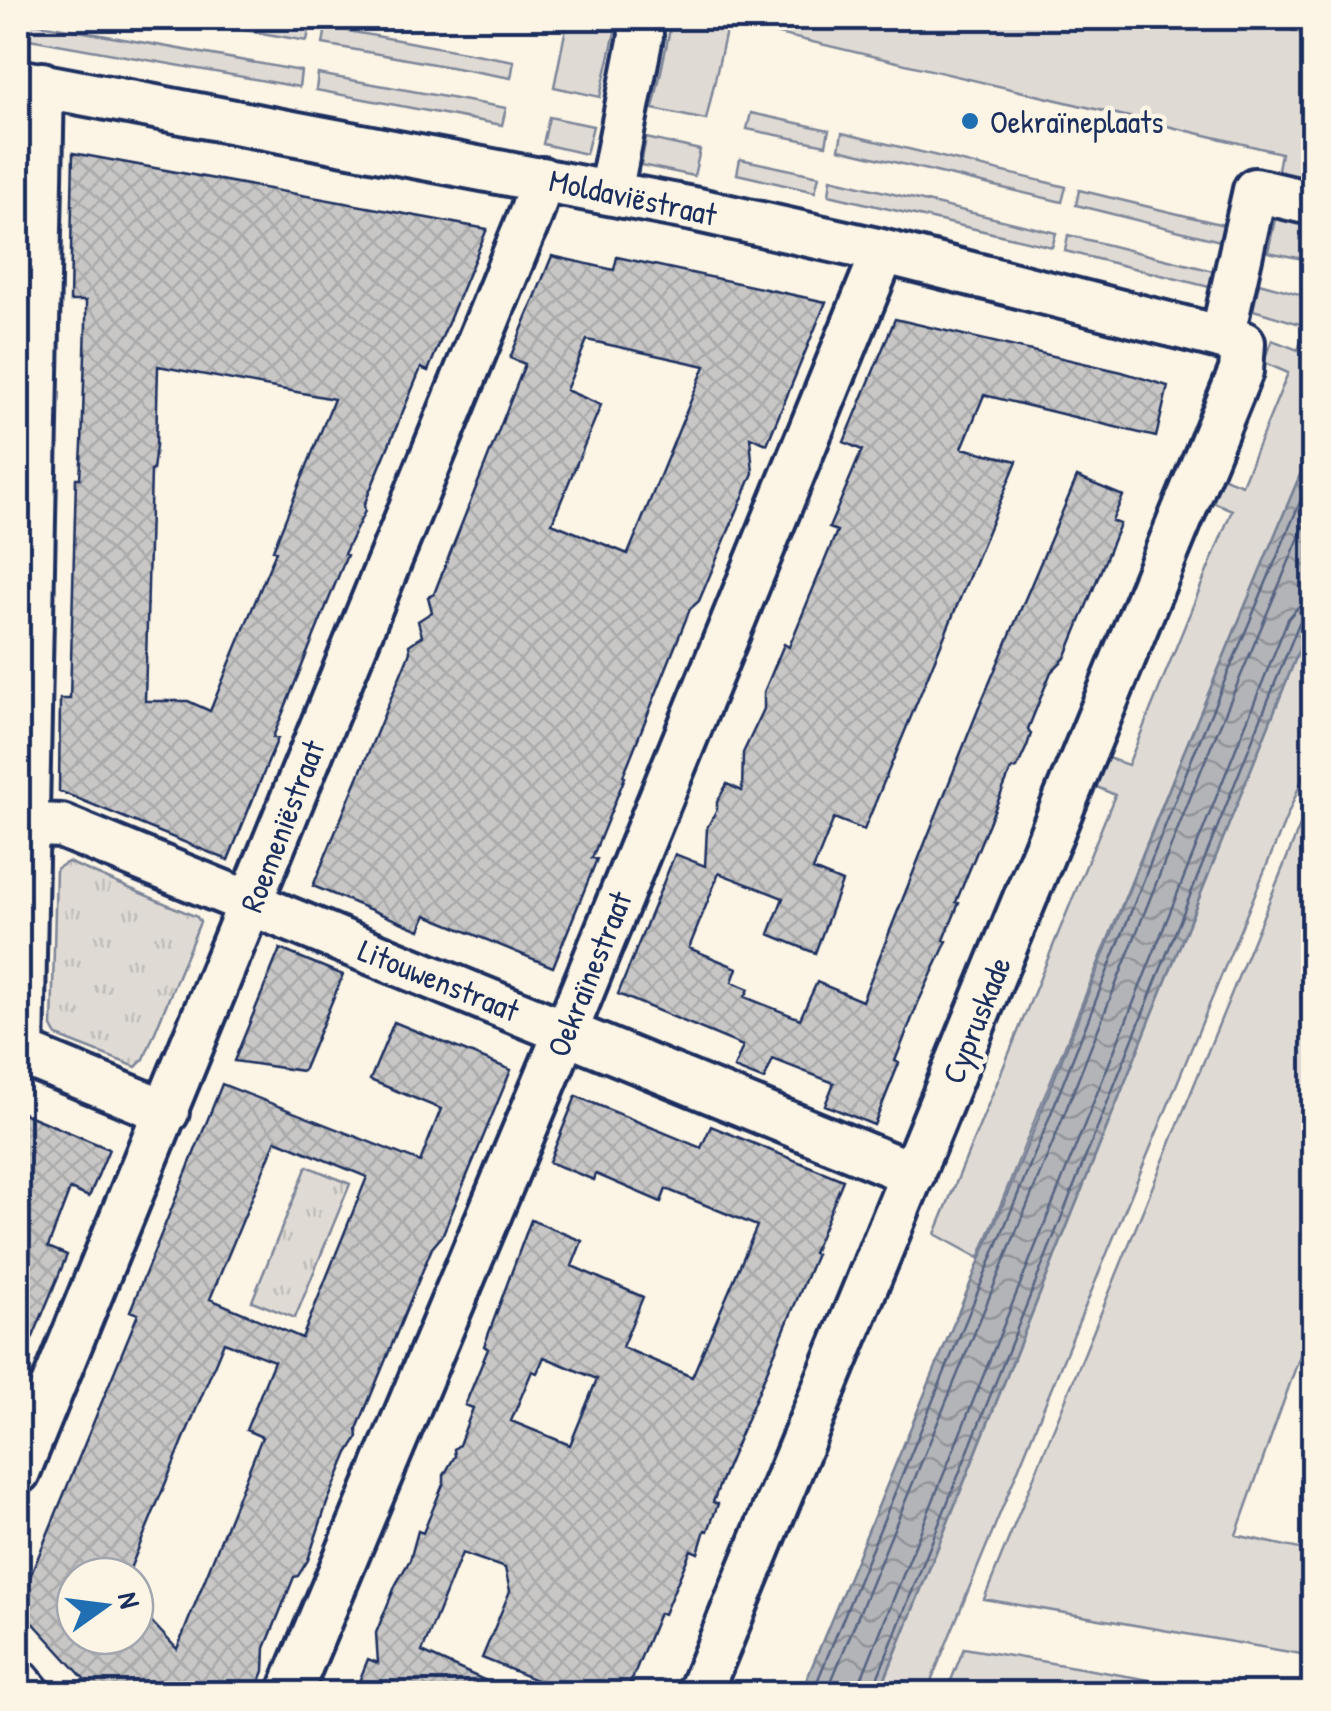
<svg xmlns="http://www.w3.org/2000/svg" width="1331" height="1711" viewBox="0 0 1331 1711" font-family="'Patrick Hand',sans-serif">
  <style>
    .grass { fill: #dfdbd4; stroke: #7d8599; stroke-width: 2.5 }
    .park { fill: url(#park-tufts); stroke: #7d8599; stroke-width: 2.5 }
    .water { fill: url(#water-waves); stroke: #767f94; stroke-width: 2.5 }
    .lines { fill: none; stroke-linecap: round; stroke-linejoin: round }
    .shore { stroke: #576482; stroke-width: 2.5 }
    .building { fill: url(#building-cross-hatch); stroke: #1b2f5e; stroke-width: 2.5; fill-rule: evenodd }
    .minor-casing { stroke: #1b2f5e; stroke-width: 50 }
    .minor { stroke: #fcf5e5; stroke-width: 42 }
    .poi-dot { fill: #1f6fb2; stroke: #fcf5e5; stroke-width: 4 }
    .labels { text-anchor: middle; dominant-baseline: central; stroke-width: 9; stroke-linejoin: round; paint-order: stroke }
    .poi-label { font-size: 32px; fill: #1b2f5e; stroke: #fcf5e5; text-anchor: start }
    .street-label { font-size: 32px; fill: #1b2f5e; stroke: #fcf5e5 }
  </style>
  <defs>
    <pattern id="park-tufts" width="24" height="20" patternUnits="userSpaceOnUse" patternTransform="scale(2.5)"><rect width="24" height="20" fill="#dfdbd4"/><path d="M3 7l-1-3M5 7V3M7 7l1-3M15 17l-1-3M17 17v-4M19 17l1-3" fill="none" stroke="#bfbcb8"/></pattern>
    <pattern id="water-waves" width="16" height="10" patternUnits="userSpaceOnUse" patternTransform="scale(2.5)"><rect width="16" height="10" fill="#b2b4b8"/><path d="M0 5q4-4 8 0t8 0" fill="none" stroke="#909399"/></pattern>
    <pattern id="building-cross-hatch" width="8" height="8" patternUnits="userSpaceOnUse" patternTransform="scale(2.5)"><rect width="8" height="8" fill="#c8c7c6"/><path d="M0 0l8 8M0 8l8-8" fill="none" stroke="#ababac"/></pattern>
  </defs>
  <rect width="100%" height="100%" fill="#fcf5e5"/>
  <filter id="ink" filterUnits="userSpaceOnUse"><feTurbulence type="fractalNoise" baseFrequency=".01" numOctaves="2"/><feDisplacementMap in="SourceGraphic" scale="20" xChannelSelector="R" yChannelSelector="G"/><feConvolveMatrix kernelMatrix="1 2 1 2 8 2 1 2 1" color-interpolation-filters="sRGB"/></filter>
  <g filter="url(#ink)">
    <path class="grass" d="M176,18H275L310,24L307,41Z
      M568,18H610V28H616L600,97L554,87Z
      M676,18H1246L1313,36V117L1297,185L1276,180L1281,153L728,22L706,120L653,109L671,24H676Z
      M18,20L301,71L299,87L18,37Z
      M326,27L514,61L511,78L323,44Z
      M318,74L506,108L502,125L316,90Z
      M751,113L829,130L826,145L747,129Z
      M549,117L593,126L586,154L543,144Z
      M842,133L1066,187L1062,202L839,149Z
      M646,138L700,150L694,176L641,165Z
      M740,159L819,176L815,192L737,174Z
      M831,179L1056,233L1052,247L829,195Z
      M1079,190L1224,225L1220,241L1076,205Z
      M1313,193V261L1268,252L1277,210Z
      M1068,235L1213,271L1209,287L1065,251Z
      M1259,283L1310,297L1313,295V444L1181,759L979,1258L935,1234L1115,795L1090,784L1102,756L1128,765L1232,510L1206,499L1217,475L1242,485L1288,373L1263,362L1272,340L1298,350L1307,326L1253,310Z
      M1313,615V751L1306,770L926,1693L879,1694Z
      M1313,794V1319L1236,1535L1313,1552V1656L984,1599Z
      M964,1648L1225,1693H946Z"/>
    <path class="park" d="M68,862L197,917L200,922L144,1059L136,1067L57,1036L52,1027L56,869Z
      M307,1166L350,1184L295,1318L252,1301Z"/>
    <path class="water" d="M1313,444V615L879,1693H801L1035,1127L1181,759Z"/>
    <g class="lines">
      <path class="shore" d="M812,1694L1044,1131L1190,763L1314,469
        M826,1694L1056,1135L1202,768L1314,502
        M858,1694L860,1682L1288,619L1298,607L1314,603
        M871,1694L1299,623L1306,617L1314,616"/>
    </g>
    <path class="building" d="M73,153L487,229L428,371L421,368L364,505L365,511L344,554L347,555L273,737L278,738L228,860L59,791L60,699H70L76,478H80L82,445L86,323V301H70ZM158,366L334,399L273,550L276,551L210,711L188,701H145L151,470H153L156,446Z
      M552,256L614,270L617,257L826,302L767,444L750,437L753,473L699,601L690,609L623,776L625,777L592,858L597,859L553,967L426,915L420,930L313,886L410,652L409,645L422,636L418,621L432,612L428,597L434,594L439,581L525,364L510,358ZM587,340L705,366L628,554L552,523L601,405L566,390Z
      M895,319L1122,372L1168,386L1156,437L984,395L962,448L1017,461L864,830L834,818L813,870L842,882L815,953L769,934L783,898L719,873L689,948L737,968L732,982L749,989L745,997L800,1019L817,982L862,1001L980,705L1077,477L1123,496L1112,521L1120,524L1065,658L1051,672L1028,729L1031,734L1027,746L1017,768L1011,770L956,902L959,903L944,940L947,941L918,1003L895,1061L899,1063L874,1125L825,1105L834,1083L773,1059L764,1080L734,1068L743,1046L618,994L675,854L705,866L707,828L717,809V802L727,784L742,791L743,753L764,709V692L772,673L784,644L789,647L837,531L829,528L862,450L844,442Z
      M280,949L343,975L303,1071L234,1061Z
      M394,1022L511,1070L442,1236L432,1248L422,1272L357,1429L358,1437L348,1453L327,1503L308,1560L298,1576L294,1577L270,1636L265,1648L264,1671L255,1694H98L18,1606L138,1314L130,1311L222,1084L420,1162L441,1109L370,1080ZM276,1140L367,1177L302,1338L210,1299ZM224,1342L274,1361L246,1430L262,1437L177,1649L135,1604V1636H75V1576H127Z
      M576,1096L701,1148L711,1126L843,1180L813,1253L816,1254L721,1481L713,1502L718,1504L708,1531L705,1530L698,1553L691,1550L664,1614L659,1613L626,1694H571L482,1658L510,1591L505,1568L462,1553L422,1652L515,1694H354L368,1659L378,1663L376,1633L396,1584L410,1560L418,1531L423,1533L444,1482V1475L455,1456L454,1449L459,1445L473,1408L465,1405L488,1349L484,1346L531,1220L582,1241L572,1266L643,1297L622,1347L692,1377L757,1226L666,1189L661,1202L596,1174L594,1180L549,1162ZM544,1357L597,1379L570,1445L511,1421L532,1371L537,1373Z
      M18,1111L109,1149L89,1197L70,1189L48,1247L67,1255L18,1373Z"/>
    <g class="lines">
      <defs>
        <path id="minor" d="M18,81L698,210L881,251L1243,343L1241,371L699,1694
          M42,84L22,1053L167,1112
          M610,193L641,36L640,18
          M1222,338L1255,190L1302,201
          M18,824L61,826L913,1174
          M18,1472C192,1053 358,630 532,211L542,179
          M18,1681L29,1694
          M289,1694L566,1031L878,265L881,251"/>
      </defs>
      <use href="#minor" class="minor-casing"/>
      <use href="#minor" class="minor"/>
    </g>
  </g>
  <circle class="poi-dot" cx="970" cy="121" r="10"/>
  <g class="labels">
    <g class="poi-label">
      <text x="990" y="121">Oekraïneplaats</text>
    </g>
    <g class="street-label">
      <text transform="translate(633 197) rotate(12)">Moldaviëstraat</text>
      <text transform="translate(282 826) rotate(-69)">Roemeniëstraat</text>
      <text transform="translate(589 974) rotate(-68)">Oekraïnestraat</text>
      <text transform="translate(439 980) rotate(22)">Litouwenstraat</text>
      <text transform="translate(976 1020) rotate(-68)">Cypruskade</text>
    </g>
  </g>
  <rect width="1331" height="1711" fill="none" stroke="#fcf5e5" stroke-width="60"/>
  <rect x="30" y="30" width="1271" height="1651" fill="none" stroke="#1b2f5e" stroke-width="4" filter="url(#ink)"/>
  <g transform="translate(105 1606) rotate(76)"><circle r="48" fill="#fcf5e5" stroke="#a2a6af" stroke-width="2.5"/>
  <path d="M0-8L18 38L0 25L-18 38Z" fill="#1f6fb2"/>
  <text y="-15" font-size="28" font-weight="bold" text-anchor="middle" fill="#1b2f5e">N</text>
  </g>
</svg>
